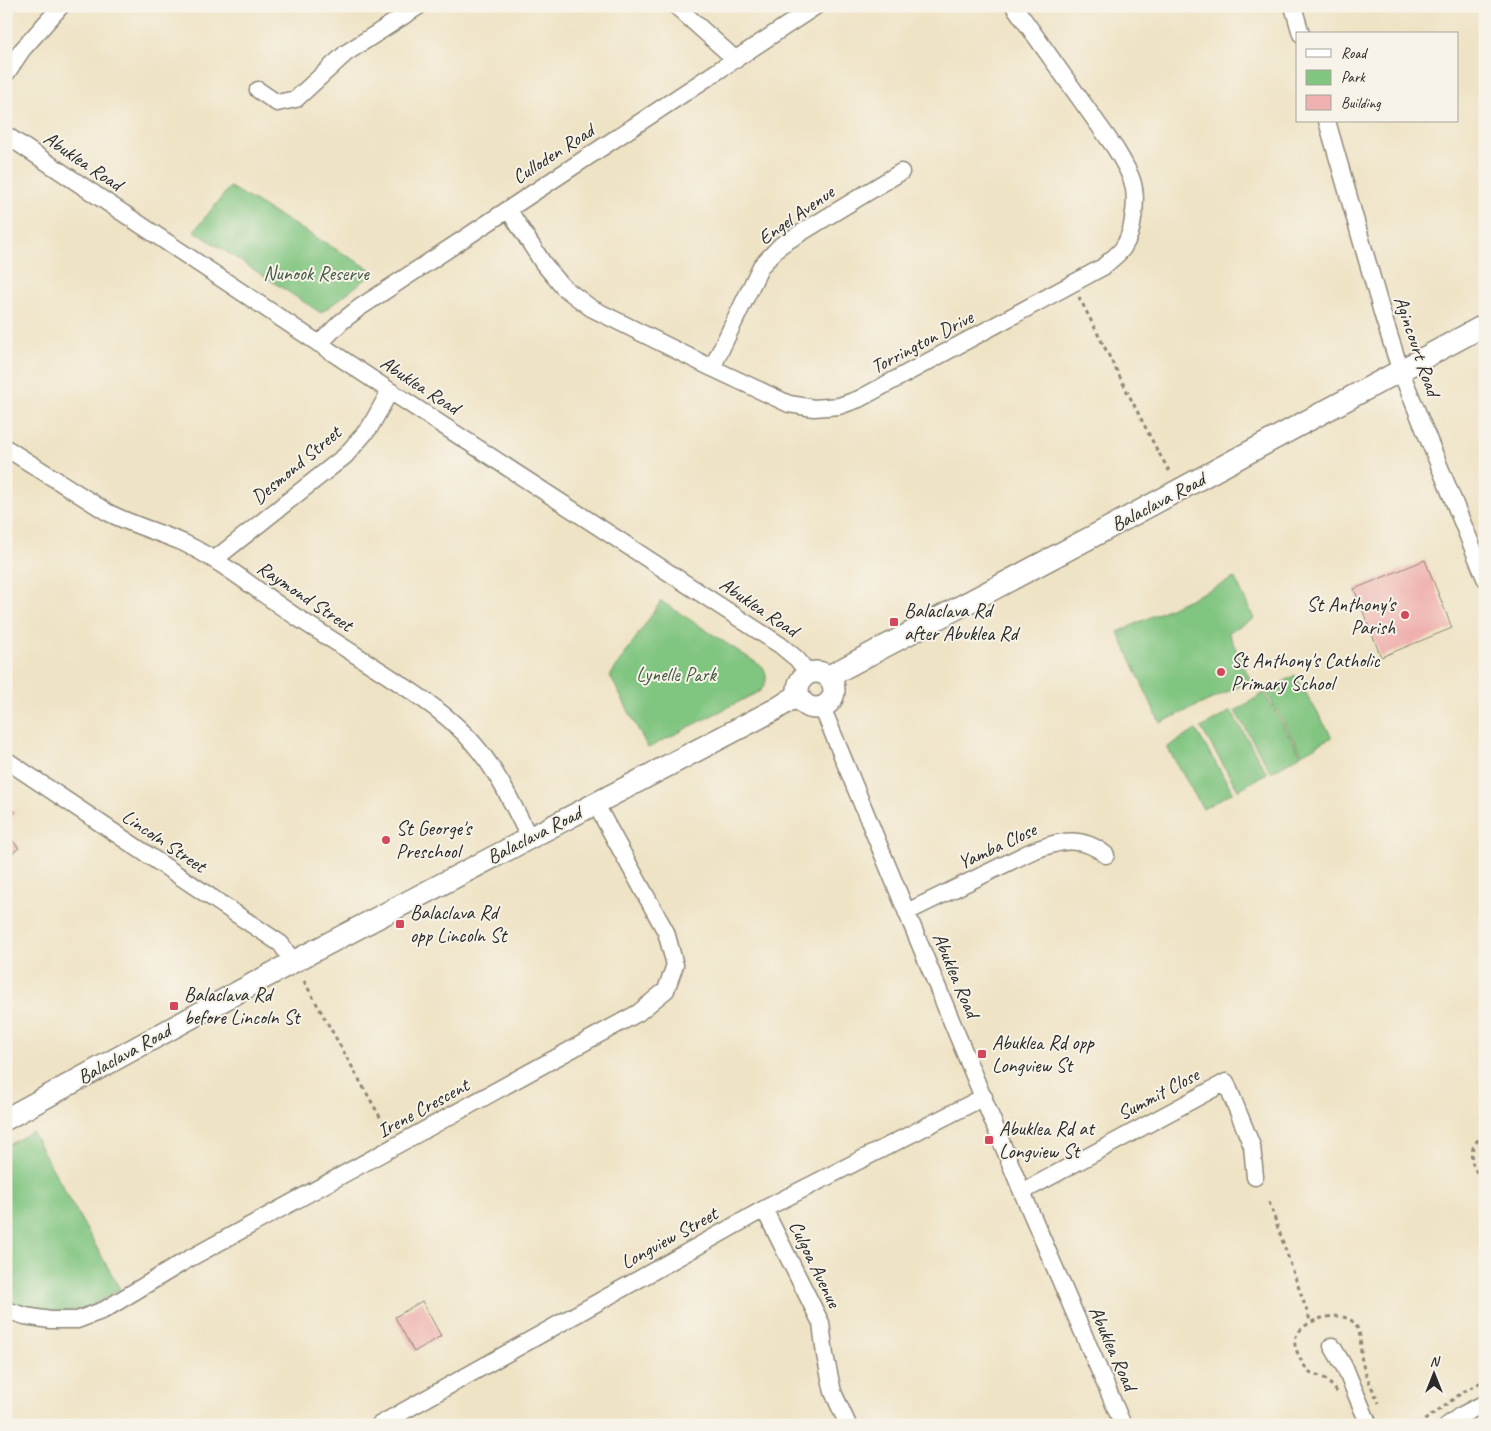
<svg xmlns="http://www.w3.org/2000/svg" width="1491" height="1431" viewBox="0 0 1491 1431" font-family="Caveat,sans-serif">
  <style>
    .green { fill: #80c580; stroke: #567856 }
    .building { fill: #efb1af }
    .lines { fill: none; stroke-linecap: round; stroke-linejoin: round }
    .minor-casing { stroke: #8d8778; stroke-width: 19 }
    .major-casing { stroke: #8d8778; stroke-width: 24 }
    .path { stroke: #8d8778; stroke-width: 3; stroke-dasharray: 4 4; stroke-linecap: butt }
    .minor { stroke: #fff; stroke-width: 16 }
    .major { stroke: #fff; stroke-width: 21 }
    .poi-dot { fill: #d1495b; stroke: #f7f3e8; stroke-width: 2 }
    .labels { text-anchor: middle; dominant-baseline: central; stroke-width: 4; stroke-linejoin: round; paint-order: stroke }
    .street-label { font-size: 20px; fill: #2b2b2b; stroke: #f7f3e8 }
    .park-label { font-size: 20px; fill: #445944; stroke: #f7f3e8 }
    .poi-label { font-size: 20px; fill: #2b2b2b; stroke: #f7f3e8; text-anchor: start }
  </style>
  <rect width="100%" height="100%" fill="#f7f3e8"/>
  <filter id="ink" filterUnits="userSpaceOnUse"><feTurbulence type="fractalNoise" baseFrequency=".02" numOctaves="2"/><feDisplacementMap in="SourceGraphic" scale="10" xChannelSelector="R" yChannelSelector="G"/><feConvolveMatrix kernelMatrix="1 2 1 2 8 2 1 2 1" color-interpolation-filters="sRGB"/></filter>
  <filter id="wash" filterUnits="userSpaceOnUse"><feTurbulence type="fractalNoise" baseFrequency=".0096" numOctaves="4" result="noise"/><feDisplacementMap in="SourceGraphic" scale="20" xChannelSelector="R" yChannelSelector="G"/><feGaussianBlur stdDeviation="1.12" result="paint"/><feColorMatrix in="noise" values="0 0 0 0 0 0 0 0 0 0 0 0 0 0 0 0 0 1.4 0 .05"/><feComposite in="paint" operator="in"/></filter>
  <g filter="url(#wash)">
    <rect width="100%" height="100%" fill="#efe3c5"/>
    <path class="green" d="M230,187L375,272L321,313L194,231Z
      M1235,578L1254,619L1228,632L1251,681L1160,723L1118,632Z
      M661,601L763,667C768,676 767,684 760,691L648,748L610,676Z
      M1295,675L1332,737L1302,754L1266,692Z
      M1264,693L1301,755L1271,772L1235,711Z
      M1231,711L1267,773L1238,790L1201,728Z
      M1196,730L1233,792L1203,809L1167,747Z
      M32,1132L120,1289C110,1295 100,1301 89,1306C65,1316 29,1311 6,1299V1146Z"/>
    <g id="blocks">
      <path class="building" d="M1425,560L1452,628L1381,657L1354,589Z
        M6,806L15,812L6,825Z
        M6,833L19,848L6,858Z
        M422,1301L441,1336L414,1352L395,1317Z"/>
    </g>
  </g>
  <g filter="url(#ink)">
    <use href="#blocks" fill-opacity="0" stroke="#8d8778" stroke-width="1"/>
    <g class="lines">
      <defs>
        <path id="minor" d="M676,6L736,60
          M1293,6L1301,34
          M6,74L22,50L61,6
          M258,90L277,103L296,99L346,53L419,6
          M1327,121L1383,316L1401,372L1485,578
          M6,135L390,391L780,645L797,659L808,673
          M508,209L543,263L563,287L591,308L712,368L789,404L814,408L839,406L859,399L1103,267C1109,261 1118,255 1123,248C1128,240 1132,229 1133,219C1139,187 1131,174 1115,148L1014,6
          M319,344L341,322L359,308L816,6
          M712,368L761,266L781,245L901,172
          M6,448L107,512C132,525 159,532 184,543C225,563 260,593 298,618C328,637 357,656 387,675C417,695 449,715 473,743C497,770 513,805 529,837
          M215,559L345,456L370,427L390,391
          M822,707L1022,1192L1123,1425
          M6,760L281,944L293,962
          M907,912L1030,852C1058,841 1081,834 1106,855
          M1022,1192L1226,1082L1252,1146L1255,1177
          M764,1209L821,1323L825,1355L833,1392L848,1425
          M6,1310L25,1316L50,1320H77L104,1310L185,1261L638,1013L666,990L675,965L666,932L595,803
          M1332,1346L1345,1368L1369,1425
          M379,1425L764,1209L984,1097
          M1448,1425L1460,1416L1485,1403"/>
        <path id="major" d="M798 690a18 18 0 1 1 36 0a18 18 0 1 1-36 0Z
          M829,676L1101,532L1485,325
          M6,1119L293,962L776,709L798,695"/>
      </defs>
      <use href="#minor" class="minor-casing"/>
      <use href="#major" class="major-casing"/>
      <path class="path" d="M1079,297L1156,448L1171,474
        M304,981L389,1133
        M1485,1135C1465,1146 1469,1168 1485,1181
        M1269,1202L1311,1323
        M1337,1392C1333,1387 1329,1382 1324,1378C1320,1375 1314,1375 1310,1372C1303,1366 1297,1354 1295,1345C1292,1323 1336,1308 1352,1321C1364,1332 1359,1347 1362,1361C1365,1375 1373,1390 1379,1403
        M1418,1425L1463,1392L1485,1380
        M1484,1425L1485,1424"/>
      <use href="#minor" class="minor"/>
      <use href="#major" class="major"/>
    </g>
  </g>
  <g class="poi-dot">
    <circle cx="1405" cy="615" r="5"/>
    <rect x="889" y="617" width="10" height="10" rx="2.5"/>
    <circle cx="1221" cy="672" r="5"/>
    <circle cx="386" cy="840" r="5"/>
    <rect x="395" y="919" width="10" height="10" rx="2.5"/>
    <rect x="169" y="1001" width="10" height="10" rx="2.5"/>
    <rect x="977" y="1049" width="10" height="10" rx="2.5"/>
    <rect x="984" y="1135" width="10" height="10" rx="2.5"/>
  </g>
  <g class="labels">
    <g class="street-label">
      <text transform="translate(553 154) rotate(-33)">Culloden Road</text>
      <text transform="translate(83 161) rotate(34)">Abuklea Road</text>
      <text transform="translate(796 215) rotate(-35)">Engel Avenue</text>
      <text transform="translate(922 342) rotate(-28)">Torrington Drive</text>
      <text transform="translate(1417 346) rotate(71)">Agincourt Road</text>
      <text transform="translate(420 385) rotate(33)">Abuklea Road</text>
      <text transform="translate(296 465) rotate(-40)">Desmond Street</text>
      <text transform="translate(1158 502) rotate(-28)">Balaclava Road</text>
      <text transform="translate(305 596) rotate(34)">Raymond Street</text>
      <text transform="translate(759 607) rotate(34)">Abuklea Road</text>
      <text transform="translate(534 835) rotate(-27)">Balaclava Road</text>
      <text transform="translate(164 841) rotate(34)">Lincoln Street</text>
      <text transform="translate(997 846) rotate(-25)">Yamba Close</text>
      <text transform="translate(956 975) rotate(67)">Abuklea Road</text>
      <text transform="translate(124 1054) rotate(-29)">Balaclava Road</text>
      <text transform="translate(1158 1094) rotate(-28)">Summit Close</text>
      <text transform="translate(423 1108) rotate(-29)">Irene Crescent</text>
      <text transform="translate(669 1238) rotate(-29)">Longview Street</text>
      <text transform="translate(815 1264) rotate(64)">Culgoa Avenue</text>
      <text transform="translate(1113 1348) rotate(66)">Abuklea Road</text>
    </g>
    <g class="park-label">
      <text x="316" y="273">Nunook Reserve</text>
      <text x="676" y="674">Lynelle Park</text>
    </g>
    <g class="poi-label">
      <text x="1395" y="604" text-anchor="end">St Anthony's<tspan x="1395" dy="23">Parish</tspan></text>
      <text x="904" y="610">Balaclava Rd<tspan x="904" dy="23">after Abuklea Rd</tspan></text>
      <text x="1231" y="660">St Anthony's Catholic<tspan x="1231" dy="23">Primary School</tspan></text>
      <text x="396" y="828">St George's<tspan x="396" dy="23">Preschool</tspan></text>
      <text x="410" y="912">Balaclava Rd<tspan x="410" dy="23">opp Lincoln St</tspan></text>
      <text x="184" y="994">Balaclava Rd<tspan x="184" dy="23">before Lincoln St</tspan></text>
      <text x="992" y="1042">Abuklea Rd opp<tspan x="992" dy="23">Longview St</tspan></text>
      <text x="999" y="1128">Abuklea Rd at<tspan x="999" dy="23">Longview St</tspan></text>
    </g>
  </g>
  <rect width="1491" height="1431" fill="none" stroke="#f7f3e8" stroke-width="25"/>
  <rect x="1296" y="32" width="162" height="90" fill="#f7f3e8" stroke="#a5a39c"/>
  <rect x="1306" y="49" width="25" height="8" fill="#ffffff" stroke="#a5a39c"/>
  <text x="1341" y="58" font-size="15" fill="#2b2b2b">Road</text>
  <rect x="1306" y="70" width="25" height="15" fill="#80c580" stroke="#a5a39c"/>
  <text x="1341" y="82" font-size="15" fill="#2b2b2b">Park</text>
  <rect x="1306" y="95" width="25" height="15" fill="#efb1af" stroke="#a5a39c"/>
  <text x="1341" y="108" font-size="15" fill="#2b2b2b">Building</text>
  <g transform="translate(1434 1374)" stroke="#f7f3e8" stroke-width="4" paint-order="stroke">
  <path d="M0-4L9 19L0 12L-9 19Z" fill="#2b2b2b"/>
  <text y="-8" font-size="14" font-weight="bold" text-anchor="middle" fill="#2b2b2b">N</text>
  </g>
</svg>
